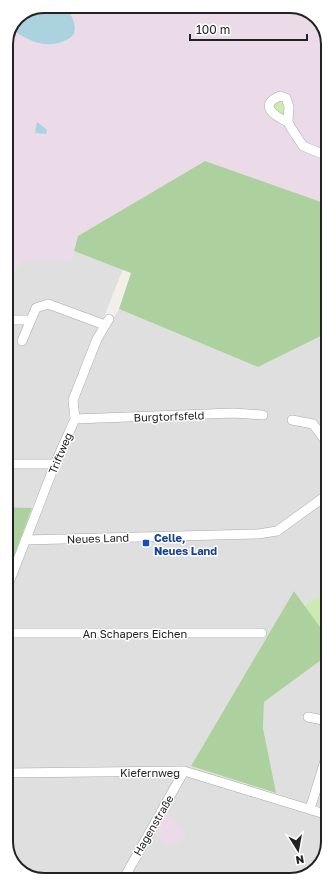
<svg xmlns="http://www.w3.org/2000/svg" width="334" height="886" viewBox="0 0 334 886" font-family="'Golos Text',sans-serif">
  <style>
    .residential { fill: #e0dfdf }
    .industrial { fill: #ebdbe8 }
    .grass { fill: #cdebb0 }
    .forest { fill: #add19e }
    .water { fill: #aad3df }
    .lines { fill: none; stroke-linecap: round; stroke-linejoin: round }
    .minor-casing { stroke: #a9a9a9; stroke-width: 10 }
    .minor { stroke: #fff; stroke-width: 9 }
    .transit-dot { fill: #1a4fb4; stroke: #fff; stroke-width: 1.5 }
    .labels { text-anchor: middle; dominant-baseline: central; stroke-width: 3; stroke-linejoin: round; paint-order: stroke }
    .street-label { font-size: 11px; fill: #222; stroke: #fff }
    .transit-label { font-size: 11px; font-weight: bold; fill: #164399; stroke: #fff; text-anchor: start }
    .rim { fill: none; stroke: #222; stroke-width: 2 }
  </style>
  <rect width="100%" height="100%" fill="#f2efe9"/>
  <path class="residential" d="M74,251L123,269L104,317L97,329L69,398V419L32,508L7,507L6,278L22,261H70Z
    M119,309L258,367L327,333L328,638L294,591L191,766L275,793L263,728L264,702L328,655V842L320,865L300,879L41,880L21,872L7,852V600L77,423L76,401L103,336Z"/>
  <path class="industrial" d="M44,6H293L315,15L327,34V204L205,161L78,236L74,251L70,261H22L6,278V42L17,17Z
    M167,811L187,836L174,846L172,843L167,847L156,832Z"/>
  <path class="grass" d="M279,100L283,101L285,105L284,114L277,112L274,106Z
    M327,591L328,593V638L305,606Z"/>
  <path class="forest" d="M205,161L327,204V333L258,367L119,309L131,273L74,251L78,236Z
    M7,507L32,508L7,575Z
    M294,591L328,638V655L264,702L263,728L276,793L191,766Z"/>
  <path class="water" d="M44,6H62L68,9C71,16 77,25 74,33C73,37 68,39 64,41C46,49 27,41 12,29L17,17Z
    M37,122L47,130L46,134L35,133Z"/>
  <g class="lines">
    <defs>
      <path id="minor" d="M288,122C274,116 258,105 280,96L286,98L289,107L288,122L291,128L303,146L327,156
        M7,320H31
        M22,341L36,308L48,304L105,325
        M75,419L233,413L263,415
        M292,420L313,424L327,443
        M7,464H55
        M25,540L258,534L277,531L327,495
        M7,588L55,464L75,419L73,400L97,339L109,319
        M7,633H262
        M308,717L323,720L328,732
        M7,773L184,771L328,815
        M310,809L328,751
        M31,876L82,880
        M123,880L184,771"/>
    </defs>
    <use href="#minor" class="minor-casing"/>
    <use href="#minor" class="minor"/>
  </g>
  <rect class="transit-dot" x="142" y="539" width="8" height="8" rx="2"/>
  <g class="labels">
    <g class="street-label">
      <text transform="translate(169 416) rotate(-2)">Burgtorfsfeld</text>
      <text transform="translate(60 453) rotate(-67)">Triftweg</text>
      <text transform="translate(98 538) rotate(-2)">Neues Land</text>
      <text x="135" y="633">An Schapers Eichen</text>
      <text x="150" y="772">Kiefernweg</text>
      <text transform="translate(153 825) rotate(-60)">Hagenstraße</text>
    </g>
    <g class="transit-label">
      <text x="154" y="537">Celle,<tspan x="154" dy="13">Neues Land</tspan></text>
    </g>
  </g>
  <path d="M0 0H334V886H0ZM44 13H290A31 31 0 0 1 321 44V842A31 31 0 0 1 290 873H44A31 31 0 0 1 13 842V44A31 31 0 0 1 44 13Z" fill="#fff" fill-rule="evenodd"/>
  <path class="rim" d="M44 13H290A31 31 0 0 1 321 44V842A31 31 0 0 1 290 873H44A31 31 0 0 1 13 842V44A31 31 0 0 1 44 13Z"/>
  <g transform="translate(298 850) rotate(169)" stroke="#ffffff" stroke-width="3" paint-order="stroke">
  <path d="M0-3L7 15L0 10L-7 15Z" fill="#222222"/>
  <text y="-6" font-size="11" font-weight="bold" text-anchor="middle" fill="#222222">N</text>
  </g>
  <path d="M190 34v6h117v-6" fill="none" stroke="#222222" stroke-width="2"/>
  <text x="196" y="34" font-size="12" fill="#222222" stroke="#ffffff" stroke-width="3" paint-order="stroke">100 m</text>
</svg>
